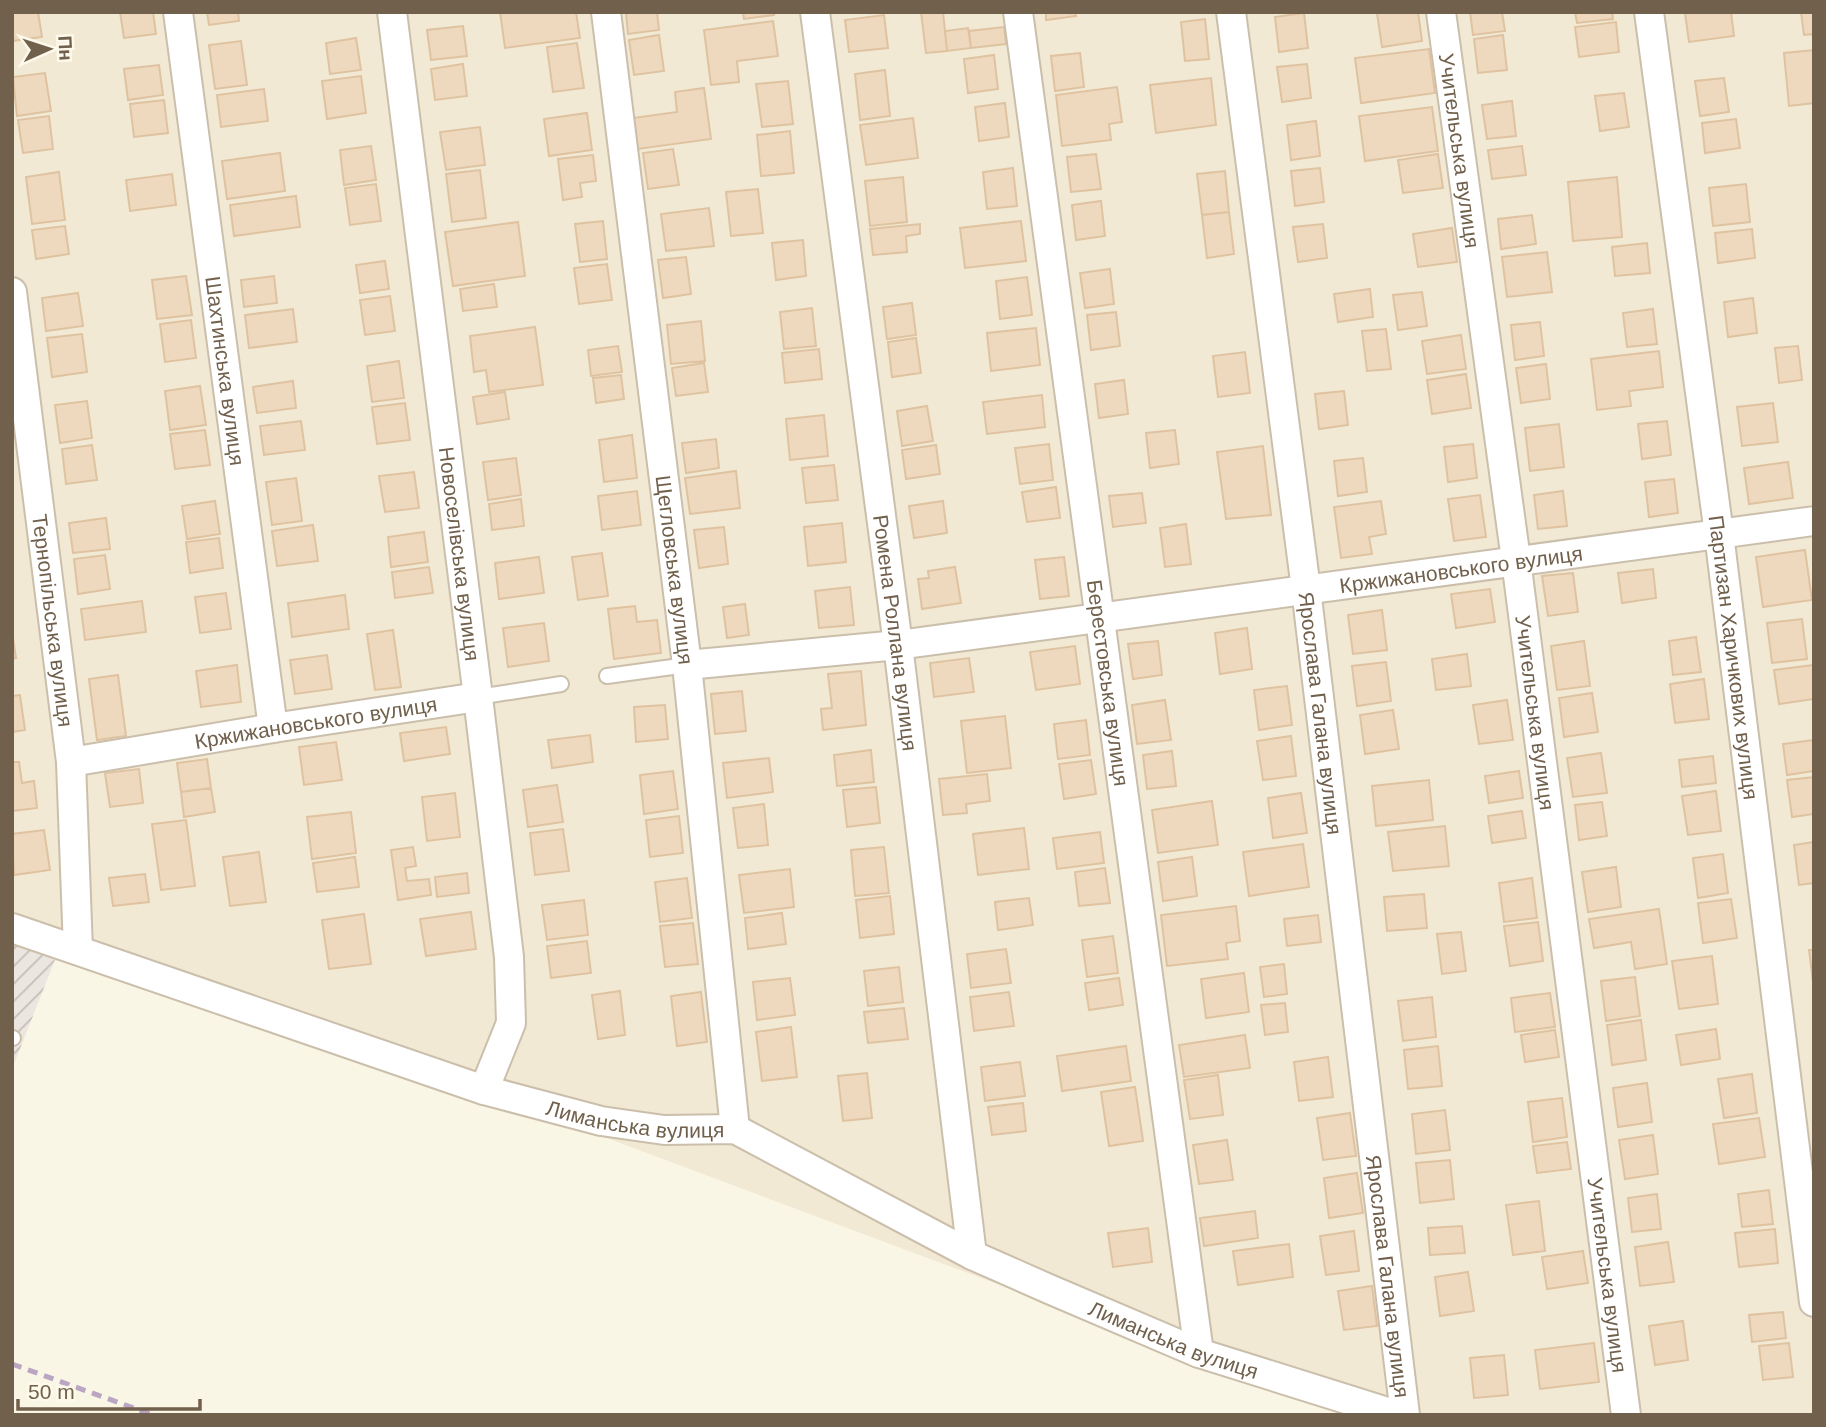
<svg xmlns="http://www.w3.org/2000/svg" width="1826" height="1427" viewBox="0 0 1826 1427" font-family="Helvetica,sans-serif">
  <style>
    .residential { fill: #f1e9d4 }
    .industrial { fill: url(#industrial-furrows) }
    .building { fill: #eed9bf; stroke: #dfc3a1; stroke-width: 2 }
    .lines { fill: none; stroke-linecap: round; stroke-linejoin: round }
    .lane-casing { stroke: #cbbfac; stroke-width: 18 }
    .street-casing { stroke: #cbbfac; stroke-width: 32 }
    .lane { stroke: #fff; stroke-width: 14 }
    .street { stroke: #fff; stroke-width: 28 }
    .rail { stroke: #baa5c3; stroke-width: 5; stroke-dasharray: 10 7; stroke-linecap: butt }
    .labels { text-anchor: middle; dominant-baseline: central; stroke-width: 5; stroke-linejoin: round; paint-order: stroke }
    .street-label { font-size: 21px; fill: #71604c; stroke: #fdf9eb }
  </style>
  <defs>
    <pattern id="industrial-furrows" width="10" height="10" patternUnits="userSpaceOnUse" patternTransform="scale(1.75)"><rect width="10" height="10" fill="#ebe6df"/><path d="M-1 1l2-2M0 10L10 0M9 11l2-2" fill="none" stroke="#c3beb7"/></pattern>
  </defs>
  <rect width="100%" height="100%" fill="#faf6e5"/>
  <path class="residential" d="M12,12H1814V1415H1348L12,916Z"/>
  <path class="industrial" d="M12,942L27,946L55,960L12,1069Z"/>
  <path class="building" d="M12,12H38L42,37L12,41Z
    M120,12H153L156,34L124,38Z
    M207,12H238L239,21L209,25Z
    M500,12H576L580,38L505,48Z
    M626,12H657L659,30L628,34Z
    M743,12H774V15L744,19Z
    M921,12H943L947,51L926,53Z
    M1046,12H1075L1076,16L1046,20Z
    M1418,12L1422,41L1382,47L1377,13Z
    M1470,12H1502L1505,31L1473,35Z
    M1575,12H1612L1613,19L1577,23Z
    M1731,12L1734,36L1689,42L1685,13Z
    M1801,12H1814V34L1804,35Z
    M1304,13L1308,48L1279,52L1275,17Z
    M884,15L888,48L849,52L845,20Z
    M1205,19L1209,59L1185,61L1181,22Z
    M773,21L778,56L737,61L739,82L711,85L704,30Z
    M1616,22L1619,52L1579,57L1575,27Z
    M463,26L467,56L431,60L427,30Z
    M1004,27L1006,44L971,48L969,31Z
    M968,28L971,48L947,51L945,31Z
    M659,35L664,71L634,75L629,40Z
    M1503,35L1507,70L1478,73L1474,39Z
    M356,38L361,70L330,74L326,43Z
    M241,41L247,85L215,89L209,45Z
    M577,43L584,88L553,92L547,47Z
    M1429,49L1435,93L1361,103L1355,58Z
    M1814,50V103L1789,106L1784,53Z
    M1080,53L1084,87L1055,91L1051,56Z
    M994,55L998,89L968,93L964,59Z
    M463,64L467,96L435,100L431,69Z
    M1307,64L1311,98L1282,102L1277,67Z
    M159,65L163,95L128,100L124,69Z
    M885,70L890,116L860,120L855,74Z
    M45,73L51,111L17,116L13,77Z
    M361,76L366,113L327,119L322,81Z
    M1211,78L1216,125L1156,133L1150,85Z
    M1724,78L1729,112L1700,116L1695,81Z
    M788,81L793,124L762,127L756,84Z
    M1117,87L1122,122L1109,124L1111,140L1062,146L1056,95Z
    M704,88L711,139L638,149L633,118L677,112L675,92Z
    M264,89L268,121L221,127L217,95Z
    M1624,93L1629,127L1600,131L1595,96Z
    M164,100L168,133L134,137L130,104Z
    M1512,101L1516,136L1487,139L1482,105Z
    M1005,103L1009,137L979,141L975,107Z
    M1432,107L1438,151L1365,161L1359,116Z
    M587,113L592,150L549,156L544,119Z
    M49,116L53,149L23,153L18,120Z
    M913,118L918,158L866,165L860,125Z
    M1736,119L1740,148L1705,153L1702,123Z
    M1316,121L1320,156L1291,160L1287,125Z
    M480,127L485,165L446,170L440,132Z
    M790,131L794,173L761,176L757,135Z
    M371,146L376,180L344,185L340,150Z
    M1522,146L1526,175L1492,179L1488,150Z
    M673,149L679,185L648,189L643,153Z
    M280,153L285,191L227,199L222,161Z
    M1096,154L1101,189L1071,192L1067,157Z
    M1438,154L1443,188L1403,193L1398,160Z
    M593,155L596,181L580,183L582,197L563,200L558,159Z
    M1013,168L1017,206L987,209L983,172Z
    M1320,168L1324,202L1295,206L1291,171Z
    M480,170L486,218L452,222L446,174Z
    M1225,171L1229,212L1202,215L1197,174Z
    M59,172L65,220L32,224L26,177Z
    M172,174L176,205L130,211L126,180Z
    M903,177L907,222L870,226L865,181Z
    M1617,177L1622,237L1573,241L1568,182Z
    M376,184L381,221L350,225L345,188Z
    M1746,184L1750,222L1713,226L1709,188Z
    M758,189L763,233L731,236L726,192Z
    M296,196L300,227L234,236L230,205Z
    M1101,201L1105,236L1076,240L1072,205Z
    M709,208L714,246L666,251L661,214Z
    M1229,212L1234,254L1207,258L1202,215Z
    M1532,215L1536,244L1501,249L1498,219Z
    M603,221L607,259L580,262L575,224Z
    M1021,221L1026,261L965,268L960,228Z
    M518,222L525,276L453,286L445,232Z
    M920,224V234L906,236L907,252L873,255L870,229Z
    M1323,224L1327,258L1298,262L1293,227Z
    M65,226L69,254L36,259L32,230Z
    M1452,228L1457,262L1418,267L1413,234Z
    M1752,229L1755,258L1718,263L1715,233Z
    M803,240L806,276L776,280L772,243Z
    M1647,243L1650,273L1615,276L1612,247Z
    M1547,252L1552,292L1507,297L1502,257Z
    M686,257L691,294L663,298L658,260Z
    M385,261L389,289L360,293L356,265Z
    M607,264L612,300L579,304L574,268Z
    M1110,269L1114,304L1085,308L1080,273Z
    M186,276L192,315L157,319L152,280Z
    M274,276L277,303L244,307L241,280Z
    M1027,277L1032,315L1000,319L996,281Z
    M494,284L497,307L463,311L460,289Z
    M1370,289L1373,317L1338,322L1334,294Z
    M1422,292L1427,326L1398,330L1393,295Z
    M78,293L83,326L46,331L42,298Z
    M390,296L395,331L365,335L360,300Z
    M1753,298L1757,333L1728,337L1724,302Z
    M912,303L916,335L887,339L883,307Z
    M812,308L816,346L784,349L780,312Z
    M293,309L297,342L249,348L245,315Z
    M1653,309L1657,344L1627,347L1623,313Z
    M1116,312L1120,346L1091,350L1087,315Z
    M191,320L196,358L165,362L160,324Z
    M701,321L705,361L671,364L667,325Z
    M1540,322L1544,356L1515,360L1511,325Z
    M535,327L543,385L489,392L486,370L474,372L470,336Z
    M1036,328L1040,365L991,371L987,333Z
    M1386,329L1391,369L1367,371L1362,331Z
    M82,334L87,372L52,377L47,338Z
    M1461,335L1466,369L1427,374L1422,341Z
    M916,338L921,373L892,377L888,342Z
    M618,346L622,372L591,376L588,350Z
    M1798,346L1802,380L1779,383L1775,348Z
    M819,349L822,379L785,383L782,353Z
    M1659,351L1663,387L1629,391L1631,406L1597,410L1591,359Z
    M1245,352L1250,393L1218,397L1213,356Z
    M399,361L404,398L372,402L367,366Z
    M704,363L708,392L676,396L672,368Z
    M1546,364L1550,399L1521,403L1516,368Z
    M1466,374L1471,408L1432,414L1427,380Z
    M621,375L624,399L596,403L593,378Z
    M1124,380L1128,414L1099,418L1095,384Z
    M293,381L296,408L257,413L253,387Z
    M200,386L206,425L170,430L165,391Z
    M1344,391L1348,425L1319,429L1315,394Z
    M505,392L509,419L477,424L473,397Z
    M1042,395L1045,427L987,434L983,402Z
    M87,401L92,438L60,443L55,405Z
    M405,403L410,440L377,444L372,407Z
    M1773,403L1778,442L1742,446L1737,407Z
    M927,406L933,441L902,446L897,411Z
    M824,415L828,456L790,460L786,419Z
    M301,421L305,450L264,455L260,426Z
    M1667,421L1671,455L1642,459L1638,424Z
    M1559,424L1564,467L1530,471L1525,428Z
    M205,430L210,465L175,469L170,434Z
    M1175,430L1179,464L1150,468L1146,433Z
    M632,435L637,478L604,482L599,440Z
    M716,439L719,468L686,473L682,443Z
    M1049,444L1053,480L1020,484L1015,448Z
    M1473,444L1477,478L1448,482L1444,447Z
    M92,445L97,480L66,484L62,449Z
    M936,445L940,474L906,479L902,450Z
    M1263,446L1271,515L1226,519L1217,452Z
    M516,458L521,495L488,500L483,462Z
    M1363,458L1367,492L1338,496L1334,461Z
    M1788,462L1793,498L1749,504L1744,468Z
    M834,465L838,500L806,503L802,468Z
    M736,471L740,508L690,514L685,478Z
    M414,472L419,508L385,512L379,476Z
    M296,478L302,521L272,525L266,482Z
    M1674,479L1678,513L1649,517L1645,482Z
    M1056,487L1060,518L1027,522L1022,492Z
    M637,491L641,525L602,530L598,496Z
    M1563,491L1567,526L1538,529L1534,495Z
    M1142,493L1146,523L1113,527L1109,496Z
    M1480,495L1486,537L1454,541L1448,499Z
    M521,499L524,526L492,530L489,504Z
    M215,501L220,534L187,539L182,506Z
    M943,501L947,533L914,538L909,506Z
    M1381,501L1386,534L1369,537L1372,554L1341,558L1334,507Z
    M106,518L110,549L73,553L69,523Z
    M842,523L846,562L808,566L804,527Z
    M1186,524L1191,564L1165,567L1160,528Z
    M313,525L318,561L277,566L272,531Z
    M724,527L728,564L699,568L694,530Z
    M424,532L428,562L391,567L388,537Z
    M219,538L223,568L190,573L186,542Z
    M1805,550L1812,600L1763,607L1756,557Z
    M602,553L608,596L578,600L572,557Z
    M105,555L110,589L78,594L74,559Z
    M539,557L544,593L499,599L495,563Z
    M1064,557L1069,596L1040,599L1035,560Z
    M429,567L433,593L395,598L392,572Z
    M955,567L961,603L922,609L918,579L929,578L928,571Z
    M1653,569L1656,598L1622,603L1618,573Z
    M1573,573L1578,612L1548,616L1542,576Z
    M850,587L854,625L819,628L815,591Z
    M1490,589L1495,622L1456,628L1451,594Z
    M226,593L231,629L200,633L195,597Z
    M345,595L349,629L292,637L288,603Z
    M142,601L146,632L85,640L81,609Z
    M745,604L749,635L727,638L723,607Z
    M635,606L637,622L657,620L661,653L614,659L608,609Z
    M1382,610L1387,650L1353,654L1348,615Z
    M1802,619L1807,659L1772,663L1767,623Z
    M544,623L549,661L508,667L503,628Z
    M1247,628L1252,669L1220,674L1215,633Z
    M393,630L401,687L375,690L367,634Z
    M12,631L16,658L12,659Z
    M1696,637L1701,672L1673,675L1669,641Z
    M1158,641L1162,675L1133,679L1128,644Z
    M1584,641L1590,686L1557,690L1551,646Z
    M1075,646L1080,684L1036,690L1030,652Z
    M1467,654L1471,686L1436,690L1432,659Z
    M327,655L332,689L295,694L290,660Z
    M969,658L974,692L934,697L930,663Z
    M1386,662L1391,701L1357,706L1352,666Z
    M237,665L241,702L201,707L196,671Z
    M1814,665V699L1779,704L1774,670Z
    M861,671L866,725L823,730L821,709L832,708L828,674Z
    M118,675L126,736L97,740L89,679Z
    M1704,679L1709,719L1675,723L1670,684Z
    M1287,686L1292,725L1259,730L1254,690Z
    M742,691L746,731L715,734L711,694Z
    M1592,693L1598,732L1564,737L1559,698Z
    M20,695L25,730L12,732V696Z
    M1165,700L1171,740L1137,744L1132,705Z
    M1507,700L1513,740L1479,744L1473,705Z
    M665,705L668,739L636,742L634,707Z
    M1393,710L1399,749L1365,754L1360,715Z
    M1005,716L1011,768L967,773L961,721Z
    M1086,720L1090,755L1058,759L1054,724Z
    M446,727L450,754L404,761L400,733Z
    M590,735L593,762L552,768L548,740Z
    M1291,736L1296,776L1263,780L1257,741Z
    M1814,740V771L1787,775L1783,744Z
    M336,742L342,780L304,785L299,747Z
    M871,750L874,782L837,786L834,755Z
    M1172,751L1176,786L1147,789L1143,755Z
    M1601,753L1607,793L1573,797L1567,758Z
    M1713,756L1716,783L1682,787L1679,760Z
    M769,758L773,792L727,798L723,763Z
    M207,759L211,788L181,792L177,763Z
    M1091,760L1096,794L1064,799L1059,764Z
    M12,762H19L22,783L34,781L37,808L12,811Z
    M139,769L143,803L110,807L105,773Z
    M673,771L678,809L644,814L640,775Z
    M1519,771L1523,798L1489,803L1485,776Z
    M987,774L990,801L966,804L967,813L943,815L939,779Z
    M1814,777V814L1792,817L1787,780Z
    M1429,780L1433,820L1376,826L1372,786Z
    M557,785L563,822L528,827L523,790Z
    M876,787L880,823L847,827L843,790Z
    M211,788L215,812L184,817L181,792Z
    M1716,791L1721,831L1688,835L1682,796Z
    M455,793L460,837L427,841L422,797Z
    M1301,793L1307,833L1273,838L1268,798Z
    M1212,801L1218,845L1158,853L1152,810Z
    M1602,802L1607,836L1579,840L1575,805Z
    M764,804L768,845L738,848L733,808Z
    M1522,811L1526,838L1492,843L1488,816Z
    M351,812L356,853L312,859L307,817Z
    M679,816L683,853L650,857L646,820Z
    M186,820L195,886L161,890L152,824Z
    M1445,826L1449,866L1393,871L1388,832Z
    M1024,828L1029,869L978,875L973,834Z
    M563,829L569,871L535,875L530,833Z
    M44,830L50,870L14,875L12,834Z
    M1100,832L1104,863L1057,869L1053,838Z
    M1814,842V883L1799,885L1794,845Z
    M1303,844L1309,887L1249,896L1243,852Z
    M413,847L416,866L405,868L407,881L429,879L431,895L398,900L391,850Z
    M884,847L889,893L855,896L851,850Z
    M259,852L266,902L230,906L223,857Z
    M1723,854L1728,893L1698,898L1693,858Z
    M355,857L359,887L317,892L313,863Z
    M1192,857L1197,896L1163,901L1158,862Z
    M1616,867L1621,907L1588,912L1582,872Z
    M1105,868L1110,903L1079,906L1075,872Z
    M790,869L794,907L744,913L739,875Z
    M467,873L469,893L437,897L435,877Z
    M145,874L149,902L113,906L109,878Z
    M687,878L692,918L660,922L655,882Z
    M1532,878L1537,918L1504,922L1499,883Z
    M1424,894L1427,928L1387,931L1384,897Z
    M890,896L894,934L860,938L856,900Z
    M1029,898L1033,925L998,930L995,902Z
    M1731,899L1737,938L1703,943L1698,903Z
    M584,900L588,935L547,940L542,905Z
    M1236,906L1240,941L1226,943L1228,959L1167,966L1161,915Z
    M1659,909L1667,964L1635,969L1631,942L1594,948L1589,919Z
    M471,912L476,949L426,956L420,919Z
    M782,913L786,944L748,949L745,918Z
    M364,914L371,964L329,969L322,920Z
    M1318,915L1321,942L1287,946L1284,919Z
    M1538,922L1543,961L1510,966L1504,926Z
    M693,923L698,964L665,967L660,926Z
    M1461,932L1466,971L1442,974L1437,934Z
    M1113,936L1118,973L1087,977L1082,940Z
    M587,941L591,973L551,978L547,946Z
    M1006,949L1011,983L971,988L967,954Z
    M1809,950H1814V989Z
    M1712,956L1718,1004L1679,1009L1672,961Z
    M1284,964L1287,994L1264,997L1260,967Z
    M899,967L903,1002L868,1006L864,971Z
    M1244,973L1249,1012L1206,1018L1201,979Z
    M1635,977L1640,1016L1606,1021L1601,981Z
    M790,978L795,1015L757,1020L753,982Z
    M1119,978L1123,1005L1089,1010L1085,983Z
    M620,991L625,1035L598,1039L592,995Z
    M701,992L707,1042L677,1046L671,996Z
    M1009,992L1014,1026L974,1031L970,997Z
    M1550,993L1555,1027L1515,1032L1511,998Z
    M1432,997L1436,1037L1403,1041L1398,1001Z
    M1285,1003L1288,1032L1265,1035L1261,1005Z
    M904,1008L908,1039L868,1043L864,1012Z
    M1641,1020L1646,1060L1612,1065L1607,1025Z
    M791,1027L797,1077L762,1081L756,1032Z
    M1716,1029L1720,1059L1681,1065L1676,1035Z
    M1555,1030L1559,1057L1525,1062L1521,1035Z
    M1245,1035L1250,1068L1184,1077L1179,1045Z
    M1126,1046L1131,1081L1062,1091L1057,1056Z
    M1438,1046L1442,1086L1408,1089L1404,1050Z
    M1328,1057L1333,1097L1299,1101L1294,1062Z
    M1020,1062L1025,1096L985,1101L981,1067Z
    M867,1073L872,1118L843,1121L838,1076Z
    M1752,1074L1757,1113L1724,1118L1718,1079Z
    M1218,1075L1223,1115L1190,1119L1184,1080Z
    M1647,1083L1652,1122L1618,1127L1613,1088Z
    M1135,1087L1143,1141L1109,1146L1101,1092Z
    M1562,1098L1567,1137L1533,1142L1528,1102Z
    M1023,1103L1026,1131L992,1135L988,1107Z
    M1445,1110L1450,1150L1416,1154L1412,1114Z
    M1350,1113L1356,1156L1323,1160L1317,1118Z
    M1759,1118L1765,1157L1719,1164L1713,1124Z
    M1653,1135L1658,1174L1625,1179L1619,1140Z
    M1227,1140L1233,1180L1199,1184L1193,1145Z
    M1567,1142L1571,1169L1537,1173L1533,1146Z
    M1450,1160L1454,1199L1420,1203L1416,1163Z
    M1357,1173L1363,1213L1329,1218L1324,1178Z
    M1769,1190L1773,1224L1742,1227L1738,1194Z
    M1657,1194L1661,1229L1632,1232L1628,1198Z
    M1539,1201L1545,1251L1513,1255L1506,1205Z
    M1255,1211L1258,1238L1204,1246L1200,1218Z
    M1462,1226L1465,1253L1430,1255L1428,1228Z
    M1148,1228L1152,1262L1113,1267L1108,1233Z
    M1775,1229L1778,1263L1739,1267L1735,1233Z
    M1354,1231L1359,1271L1326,1275L1320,1236Z
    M1668,1242L1674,1282L1640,1286L1635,1247Z
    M1289,1244L1293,1277L1238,1285L1233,1251Z
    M1583,1251L1588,1283L1547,1289L1542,1257Z
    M1468,1272L1474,1311L1440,1316L1435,1277Z
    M1372,1286L1377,1326L1344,1330L1338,1291Z
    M1783,1312L1786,1338L1752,1342L1749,1315Z
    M1683,1321L1688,1360L1655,1365L1649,1326Z
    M1594,1343L1599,1382L1540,1389L1535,1350Z
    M1789,1343L1793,1377L1763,1380L1759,1346Z
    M1504,1355L1508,1395L1474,1398L1470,1358Z"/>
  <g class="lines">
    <defs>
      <path id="lane" d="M607,676L687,665
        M478,697L561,684
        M12,1038H13"/>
      <g id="street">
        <path id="s1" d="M178,12L273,728"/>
        <path id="s2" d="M392,12L478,697L509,957L511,1023L484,1090"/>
        <path id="s3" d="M606,12L687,665L735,1129"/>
        <path id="s4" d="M815,12L898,645L972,1255"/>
        <path id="s5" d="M1018,12L1199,1353"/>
        <path id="s6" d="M1231,12L1306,589L1405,1415"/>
        <path id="s7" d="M1441,12L1516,560L1626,1415"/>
        <path id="s8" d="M1649,12L1719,534L1814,1302"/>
        <path id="s9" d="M12,292L71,762L78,950"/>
        <path id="s10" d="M687,665L898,645L1814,521"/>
        <path id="s11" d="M71,762L273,728L478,697"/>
        <path id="s12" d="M12,928L484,1090L601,1121L664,1130L735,1129L972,1255L1049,1289L1199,1353L1397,1415"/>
      </g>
    </defs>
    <use href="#lane" class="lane-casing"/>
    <use href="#street" class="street-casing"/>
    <use href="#lane" class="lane"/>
    <use href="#street" class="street"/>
    <path class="rail" d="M12,1364L153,1415"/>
  </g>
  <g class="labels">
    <g class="street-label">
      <text stroke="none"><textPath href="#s7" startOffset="140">Учительська вулиця</textPath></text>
      <text stroke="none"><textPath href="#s1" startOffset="362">Шахтинська вулиця</textPath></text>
      <text stroke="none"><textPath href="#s2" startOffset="546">Новоселівська вулиця</textPath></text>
      <text stroke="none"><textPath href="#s10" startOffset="780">Кржижановського вулиця</textPath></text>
      <text stroke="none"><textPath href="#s3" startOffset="562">Щегловська вулиця</textPath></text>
      <text stroke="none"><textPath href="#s9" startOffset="331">Тернопільська вулиця</textPath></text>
      <text stroke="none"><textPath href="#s4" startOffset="626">Ромена Роллана вулиця</textPath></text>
      <text stroke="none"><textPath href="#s8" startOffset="651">Партизан Харичкових вулиця</textPath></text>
      <text stroke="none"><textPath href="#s5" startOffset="677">Берестовська вулиця</textPath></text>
      <text stroke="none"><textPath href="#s6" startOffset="707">Ярослава Галана вулиця</textPath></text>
      <text stroke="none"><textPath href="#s7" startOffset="707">Учительська вулиця</textPath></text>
      <text stroke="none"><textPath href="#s11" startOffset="248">Кржижановського вулиця</textPath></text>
      <text stroke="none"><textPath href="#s12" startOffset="654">Лиманська вулиця</textPath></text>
      <text stroke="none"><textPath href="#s6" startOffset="1274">Ярослава Галана вулиця</textPath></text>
      <text stroke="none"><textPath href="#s7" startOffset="1274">Учительська вулиця</textPath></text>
      <text stroke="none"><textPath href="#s12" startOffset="1242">Лиманська вулиця</textPath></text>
    </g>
  </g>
  <rect width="1826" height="1427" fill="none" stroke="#71604c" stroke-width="28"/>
  <g transform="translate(49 49) rotate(87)" stroke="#fdf9eb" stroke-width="5" paint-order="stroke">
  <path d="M0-5L12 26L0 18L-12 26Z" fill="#71604c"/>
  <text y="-10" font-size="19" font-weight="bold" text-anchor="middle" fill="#71604c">Пн</text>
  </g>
  <path d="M18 1399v10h182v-10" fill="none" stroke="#71604c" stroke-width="3.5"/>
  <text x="28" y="1399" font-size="21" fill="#71604c" stroke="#fdf9eb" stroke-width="5" paint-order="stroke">50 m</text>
</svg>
